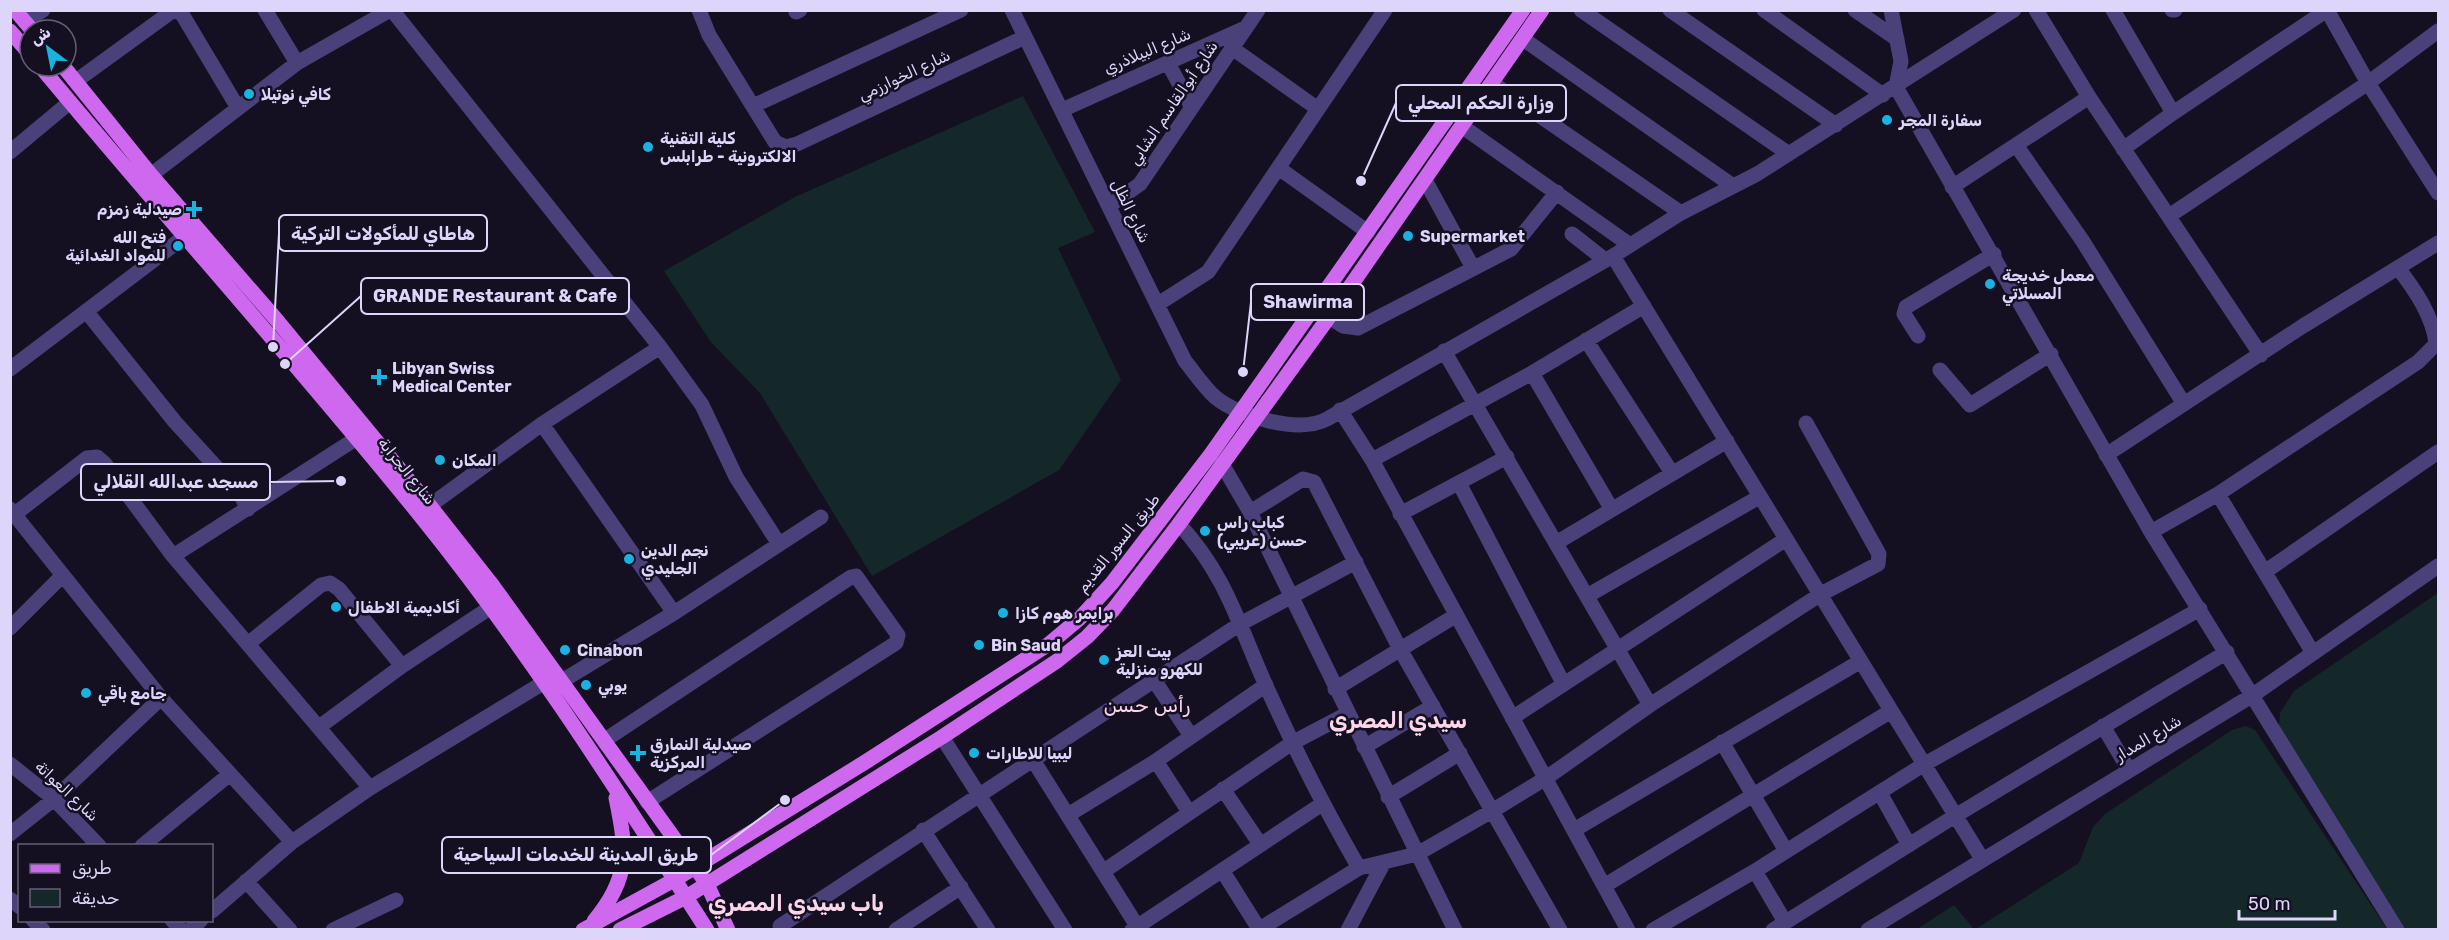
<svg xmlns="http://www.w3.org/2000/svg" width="2449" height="940" viewBox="0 0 2449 940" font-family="Rubik,'Noto Sans Arabic',sans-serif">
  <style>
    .green { fill: #14282a }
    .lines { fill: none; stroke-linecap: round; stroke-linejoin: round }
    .minor { stroke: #4a407a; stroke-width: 15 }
    .major { stroke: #ce68ee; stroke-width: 15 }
    .poi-dot { fill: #1ab2e1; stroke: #151021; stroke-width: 2 }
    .labels { text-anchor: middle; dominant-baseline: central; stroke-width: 5; stroke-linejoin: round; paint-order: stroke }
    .street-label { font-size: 16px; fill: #ded5fa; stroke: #151021 }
    .poi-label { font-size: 16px; font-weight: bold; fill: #ded5fa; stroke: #151021; text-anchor: start }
    .quarter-label { font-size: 20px; fill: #fad6e8; stroke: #151021 }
    .district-label { font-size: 22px; font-weight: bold; fill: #fad6e8; stroke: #151021 }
    .leader { fill: none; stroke: #ded5fa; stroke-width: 2 }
    .callout-dot { fill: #ded5fa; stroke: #151021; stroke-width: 2 }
    .callout { fill: #151021; stroke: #ded5fa; stroke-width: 2 }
    .callout-label { font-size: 18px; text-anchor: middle; font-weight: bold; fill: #ded5fa }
  </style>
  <rect width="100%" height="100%" fill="#151021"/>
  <path class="green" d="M1023,96L1095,232L1058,248L1121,380L1059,470L872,576L760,393L711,342L664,271L795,197Z
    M2438,593V929H2404L2278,737L2280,713L2294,691Z
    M2246,726L2255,730L2387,929H1976L2079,863L2093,827L2105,814L2232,730Z
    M1954,905L1974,929H1917Z"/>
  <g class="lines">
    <path class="minor" d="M265,10L297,63
      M392,10L660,347L542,424L421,512
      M699,10L709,35L775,142L786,147L797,144L1025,37
      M1012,10L1185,361C1194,372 1204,387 1215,397C1239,417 1299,434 1327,419L1613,256L1681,213L1757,174L2014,10
      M1581,10L1789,154
      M1670,10L1836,125
      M1764,10L1883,95
      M1855,10L1897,39
      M1891,10L1901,61L1896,87L2151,532L2397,930
      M2036,10L2089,97L2261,355
      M2113,10L2173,113L2123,149
      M2172,10H2175
      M2327,10L2368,83L2438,193
      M796,12L800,10
      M25,22L43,10
      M1523,39L1733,186
      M1232,48L1318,109
      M1168,63L1191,106
      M76,81L171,12L176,11L182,14L238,108
      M1492,83L1681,213
      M753,106L961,10
      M1062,110L1245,28
      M2173,113L2327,10
      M1463,127L1630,245
      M2016,145L2082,240L2184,404
      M10,152L70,102
      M1280,169L1368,232
      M151,175L297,63L390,10
      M1425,180L1473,268
      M1952,187L2089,97
      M1109,206L1140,184L1258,10
      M2169,216L2368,83L2438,31
      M1572,234L1605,260
      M1613,256L1982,859
      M1158,304L1208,272L1385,10
      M86,311L175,422L239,492L248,509
      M1329,317L1343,326L1358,328L1511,249L1557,192
      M1918,336L1904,314L1906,307L1994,254
      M1586,340L1672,473
      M660,347L702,405L736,477L779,544
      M1444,351L1650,705
      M10,369L184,237
      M1940,370L1970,405L2051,354
      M1532,373L1611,508
      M1340,410L1372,460L1628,930
      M542,424L674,613
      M2106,455L2303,326L2438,243
      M1372,460L1532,373L1644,306
      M1222,464L1250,512L1455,930
      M1459,483L1563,683
      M2218,494L2313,653
      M10,509L161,698L292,842
      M1250,512L1303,479L1314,482L1400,649L1560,930
      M15,514L87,458L97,457L105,464L173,556L370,788
      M1400,514L1507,457
      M1179,524C1227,576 1239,626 1267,688C1295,750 1325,809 1359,868
      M2151,532L2218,494L2418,362L2436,344C2433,316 2415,290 2398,268
      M1556,543L1727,441
      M173,556L357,438
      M2266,571L2438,452
      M1587,596L1759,497
      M10,628L63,575
      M249,643L321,585L330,583L339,589L402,666
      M1154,680L1191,736
      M1335,689L1455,616
      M1512,718L1786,539
      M2103,726L2129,770
      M319,727L402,666L491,607
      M942,737L1065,930
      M605,740L851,577L856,576L898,635L896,643L647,802
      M1722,742L1786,851
      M1364,747L1433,706
      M1033,760L1137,926
      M1156,761L1189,812
      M10,764L54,799L99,846
      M1223,789L1260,844
      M1880,793L1909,845
      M1388,797L1460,753
      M1068,815L1156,761L1266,685
      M923,830L988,930
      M1574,830L1861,661
      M10,834L54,799L161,698
      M142,846L230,774
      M1222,870L1259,929
      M1104,871L1292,743L1347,714
      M1755,871L1785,922
      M246,881L290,930
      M1604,886L1891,711
      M10,899L20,907
      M212,911L292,842L370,788L543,683L562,681L674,613L821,517
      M33,920L43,930
      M172,920L181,930
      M190,930L201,920
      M333,930L396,900
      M783,930L780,926L1240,624L1356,562
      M896,930L961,887
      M1132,930L1322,804
      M1258,930L1359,868L1417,854L1492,811L1546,778L1650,705L1821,594L1878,564L1879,554L1806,423
      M1348,930L1383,864
      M1653,930L1755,871L1923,765L2200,609
      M1773,930L1955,816L2227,652
      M1868,930L2253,695L2438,566"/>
    <path class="major" d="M15,10L32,30
      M10,31L30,54
      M40,66C166,218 299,365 423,519C527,648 617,790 707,930
      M63,66L151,175L275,318L430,506L493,586L707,884L728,930
      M594,921C630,878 627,851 616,798
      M583,930L674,880L867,761L1049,644L1080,618L1112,583L1211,454L1523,10
      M620,930L686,897L942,737L1057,661L1087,637L1113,610L1179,524L1329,317L1542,10"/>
  </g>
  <g class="poi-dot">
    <circle cx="249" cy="94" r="6"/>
    <circle cx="1887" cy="120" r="6"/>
    <circle cx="648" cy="147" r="6"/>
    <path d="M191 200h6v6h6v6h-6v6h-6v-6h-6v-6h6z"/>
    <circle cx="1408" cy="236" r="6"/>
    <circle cx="178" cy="246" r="6"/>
    <circle cx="1990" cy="284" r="6"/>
    <path d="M376 368h6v6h6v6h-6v6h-6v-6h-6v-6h6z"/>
    <circle cx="440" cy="460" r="6"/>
    <circle cx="1205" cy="531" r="6"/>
    <circle cx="629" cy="559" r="6"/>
    <circle cx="336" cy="607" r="6"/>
    <circle cx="1003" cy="613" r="6"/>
    <circle cx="979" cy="645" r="6"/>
    <circle cx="565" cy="650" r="6"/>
    <circle cx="1104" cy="660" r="6"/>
    <circle cx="586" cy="685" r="6"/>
    <circle cx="86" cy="693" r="6"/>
    <path d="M635 744h6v6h6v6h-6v6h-6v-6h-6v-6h6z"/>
    <circle cx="974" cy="753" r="6"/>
  </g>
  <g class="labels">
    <g class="street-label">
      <text transform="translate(1147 51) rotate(-23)">شارع البيلاذري</text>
      <text transform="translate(904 75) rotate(-25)">شارع الخوارزمي</text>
      <text transform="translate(1173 103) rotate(-56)">شارع أبوالقاسم الشابي</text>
      <text transform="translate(1131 211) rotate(64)">شارع الظل</text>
      <text transform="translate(407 471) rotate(51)">شارع الجرابة</text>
      <text transform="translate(1118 543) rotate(-51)">طريق السور القديم</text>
      <text transform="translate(2148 738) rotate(-31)">شارع المدار</text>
      <text transform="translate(67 791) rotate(43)">شارع العواتة</text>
    </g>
    <g class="poi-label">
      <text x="261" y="94">كافي نوتيلا</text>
      <text x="1899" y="120">سفارة المجر</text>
      <text x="660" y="138">كلية التقنية<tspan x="660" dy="18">الالكترونية - طرابلس</tspan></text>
      <text x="182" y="209" text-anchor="end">صيدلية زمزم</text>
      <text x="1420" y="236">Supermarket</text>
      <text x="166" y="237" text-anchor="end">فتح الله<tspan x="166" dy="18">للمواد الغدائية</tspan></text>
      <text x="2002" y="275">معمل خديجة<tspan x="2002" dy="18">المسلاتي</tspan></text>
      <text x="392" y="368">Libyan Swiss<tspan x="392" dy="18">Medical Center</tspan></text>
      <text x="452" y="460">المكان</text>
      <text x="1217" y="522">كباب راس<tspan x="1217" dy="18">حسن (عريبي)</tspan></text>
      <text x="641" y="550">نجم الدين<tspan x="641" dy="18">الجليدي</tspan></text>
      <text x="348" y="607">أكاديمية الاطفال</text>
      <text x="1015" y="613">برايمر هوم كازا</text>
      <text x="991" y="645">Bin Saud</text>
      <text x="577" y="650">Cinabon</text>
      <text x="1116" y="651">بيت العز<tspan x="1116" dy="18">للكهرو منزلية</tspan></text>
      <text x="598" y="685">يوبي</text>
      <text x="98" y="693">جامع باقي</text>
      <text x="650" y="744">صيدلية النمارق<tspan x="650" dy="18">المركزية</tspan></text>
      <text x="986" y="753">ليبيا للاطارات</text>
    </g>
    <g class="quarter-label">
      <text x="1147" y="705">رأس حسن</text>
    </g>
    <g class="district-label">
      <text x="1398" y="720">سيدي المصري</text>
      <text x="796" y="903">باب سيدي المصري</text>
    </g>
  </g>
  <path class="leader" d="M1361 181L1396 103M273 347L279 233M285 364L361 296M1243 372L1251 302M341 481L270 482M785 800L711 855"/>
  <g class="callout-dot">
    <circle cx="1361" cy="181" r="6"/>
    <circle cx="273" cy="347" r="6"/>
    <circle cx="285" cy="364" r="6"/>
    <circle cx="1243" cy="372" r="6"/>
    <circle cx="341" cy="481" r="6"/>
    <circle cx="785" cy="800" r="6"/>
  </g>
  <g class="callout">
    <rect x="1396" y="85" width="170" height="36" rx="6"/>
    <rect x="279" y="215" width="208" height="36" rx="6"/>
    <rect x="361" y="278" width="268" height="36" rx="6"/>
    <rect x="1251" y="284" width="113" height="36" rx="6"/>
    <rect x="81" y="464" width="189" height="36" rx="6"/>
    <rect x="442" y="837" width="269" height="36" rx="6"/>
  </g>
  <g class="callout-label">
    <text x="1481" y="109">وزارة الحكم المحلي</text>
    <text x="383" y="240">هاطاي للمأكولات التركية</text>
    <text x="495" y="302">GRANDE Restaurant &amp; Cafe</text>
    <text x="1308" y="308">Shawirma</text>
    <text x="176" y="488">مسجد عبدالله القلالي</text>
    <text x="576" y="861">طريق المدينة للخدمات السياحية</text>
  </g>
  <rect width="2449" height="940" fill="none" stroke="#ded5fa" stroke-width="24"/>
  <rect x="18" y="844" width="195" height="78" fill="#151021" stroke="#655f78" stroke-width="1.5"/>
  <rect x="30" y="864" width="30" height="9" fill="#ce68ee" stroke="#655f78" stroke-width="1.5"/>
  <text x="72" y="874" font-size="18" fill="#ded5fa">طريق</text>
  <rect x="30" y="889" width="30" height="18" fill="#14282a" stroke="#655f78" stroke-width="1.5"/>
  <text x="72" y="904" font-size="18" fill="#ded5fa">حديقة</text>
  <g transform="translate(48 48) rotate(328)"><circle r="28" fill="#151021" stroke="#655f78" stroke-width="1.5"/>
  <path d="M0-4.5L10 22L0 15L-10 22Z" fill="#1ab2e1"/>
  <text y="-9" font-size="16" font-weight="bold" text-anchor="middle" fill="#ded5fa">ش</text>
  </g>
  <path d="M2239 910v9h96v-9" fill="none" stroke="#ded5fa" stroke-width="3"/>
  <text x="2248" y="910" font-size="18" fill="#ded5fa" stroke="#151021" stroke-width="4.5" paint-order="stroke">50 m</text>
</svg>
